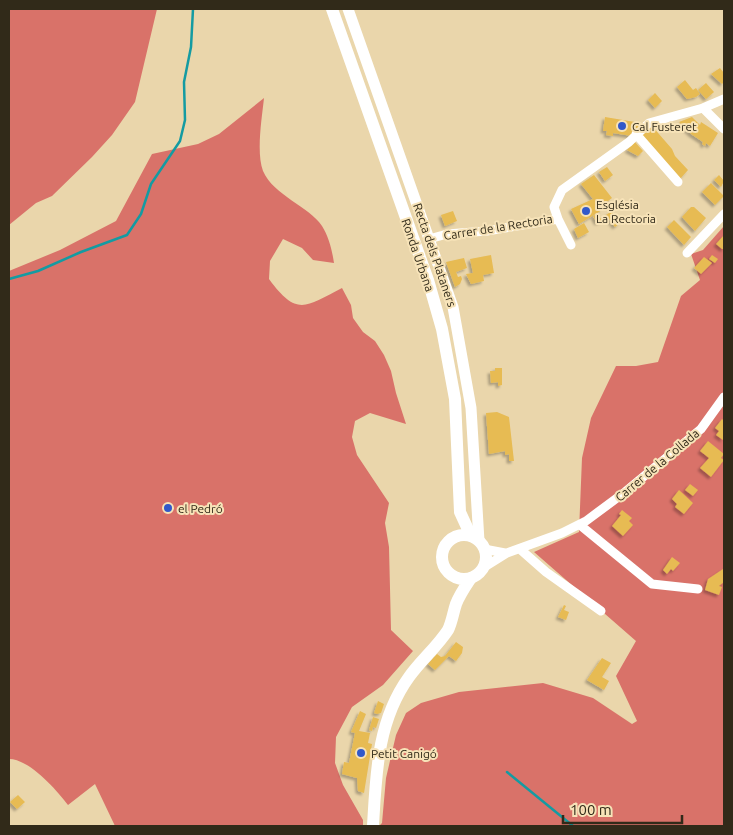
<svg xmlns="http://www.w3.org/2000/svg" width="733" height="835" viewBox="0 0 733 835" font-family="Ubuntu,sans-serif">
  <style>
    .forest { fill: #d97269 }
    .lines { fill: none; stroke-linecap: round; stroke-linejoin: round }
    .stream { stroke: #149ba2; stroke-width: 2.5 }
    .building { fill: #e7bb53; filter: url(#shadow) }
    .minor { stroke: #fff; stroke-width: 9 }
    .tertiary { stroke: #fff; stroke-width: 11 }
    .secondary { stroke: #fff; stroke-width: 12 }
    .poi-dot { fill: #3259c9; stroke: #f7e3b8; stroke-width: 2 }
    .labels { text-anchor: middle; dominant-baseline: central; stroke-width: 4; stroke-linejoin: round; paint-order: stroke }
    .poi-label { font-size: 12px; fill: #312a19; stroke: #f7e3b8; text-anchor: start }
    .street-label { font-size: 12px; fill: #312a19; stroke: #f7e3b8 }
  </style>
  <defs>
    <filter id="shadow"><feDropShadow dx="-2.5" dy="2.5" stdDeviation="1" flood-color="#0004"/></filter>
  </defs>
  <rect width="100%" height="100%" fill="#ead6ab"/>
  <path class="forest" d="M9,9H157L135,102L112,135L92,157L52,196L36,203L9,225Z
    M264,98C262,117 256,153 263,171C274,196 309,206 322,226C329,237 332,250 334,263L313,260L302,248L283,239L270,261L269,279C297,317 305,307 342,288L351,305L353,318L363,332L375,341L384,355L391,371L396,393L406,424L370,413L355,421L352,437L357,455L389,503L385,523L389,547L391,630L413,651L383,685L352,707L336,737L335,763L343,785L363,820V826H115L95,784L68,805C56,789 29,759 9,759V271L60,250L116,221L152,154L198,144L219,134Z
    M724,226V826H379L382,823L386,778L396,735L406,713L421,703L459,692L543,683L593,698L632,724L637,721L616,676L636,641L534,552L579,532L582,458L591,418L616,366H636L658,362L681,296L700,280L691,254L703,250Z"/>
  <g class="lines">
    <path class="stream" d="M9,279L38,271L81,252L127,235L141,214L151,184L180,141L185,120L184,82L191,47L193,9
      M507,772L573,826"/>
  </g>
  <path class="building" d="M720,68L724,73V82L722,84L711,74Z
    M685,80L693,90L696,88L700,94L696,97L687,99L677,87Z
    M706,83L714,92L706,99L698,90Z
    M655,93L662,101L655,108L648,100Z
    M605,117L641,123L639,129L632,136L613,133V136L606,135L607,131H603Z
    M692,117L700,125L701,122L718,133L710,146L706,143L705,146L702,144L703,142L691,134L679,122Z
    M652,126L672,149L675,156L688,170L679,180L640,136Z
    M635,142L643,151L638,156L627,150Z
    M607,167L613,175L605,181L599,172Z
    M594,175L612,198L600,207L602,210L579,224L571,209L593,199L581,184Z
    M719,175L724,181L721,187L714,180Z
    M711,183L724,196L715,205L702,192Z
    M691,207H694L706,218L695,231L682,217Z
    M453,211L457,221L445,226L441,215Z
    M612,211L620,223L615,227L606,215Z
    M598,214L602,221L597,223L593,216Z
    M674,220L691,237L684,245L667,227Z
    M584,223L589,232L578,238L574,229Z
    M724,235V249H722L716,244Z
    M491,255L494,273L483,275L484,281L471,284L466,274L473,273L470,259Z
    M712,255L718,259L715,263L709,259Z
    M704,257L712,263L701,274L694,268Z
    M464,258L467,268L456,272L458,277L461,276L462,279L460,284L455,287L446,262Z
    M495,368H502V385L498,386V382L491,383L490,371H495Z
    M497,412L509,417L514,461H509V454L505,455V451L489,454L486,413Z
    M722,419L724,421L723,440L716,435L719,431L715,428Z
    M708,441L724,454L721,458L724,460L711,477L700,468L709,458L700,451Z
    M690,484L698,490L693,496L685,490Z
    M679,490L693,503L684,514L675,507L677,504L672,499Z
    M622,510L632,518L629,521L633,525L623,536L612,526L621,515L619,514Z
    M672,557L680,563L673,571L671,569L667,574L663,570Z
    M723,569L724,582L719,586L722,587L719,595L705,590L708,579Z
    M564,605L566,606L564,610L569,612L566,620L558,617Z
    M456,642L463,647L462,653L456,661L449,656L435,670L428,664L437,654L441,657L445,656Z
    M602,658L611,663L602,677L609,681L604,690L587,680Z
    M378,701L384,704L381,713L377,714L374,713Z
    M360,711L366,714L359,731L370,733L368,743L372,744L364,793L358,791L357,778L342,774L344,762L349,763L355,733L351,732Z
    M373,717L379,719L376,728L373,727L372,731L369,730Z
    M18,795L25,802L17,809L10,802Z"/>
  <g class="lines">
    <path class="minor" d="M703,108L724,129
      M636,134L678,182
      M558,219L571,245
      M429,239L447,234L487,231L558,219L554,207L562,190L629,142L649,123L703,108L724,99
      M687,253L724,214
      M580,525L652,584L698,589
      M484,549L505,553
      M521,550L546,572L601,611
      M483,568L507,553L562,533L586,521L625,492L701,429L724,397"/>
    <path class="tertiary" d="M348,9L453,307L471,408L479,541"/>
    <path class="secondary" d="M332,9L428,280L442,329L455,399L460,512L471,536
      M442 557a22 22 0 1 1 44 0a22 22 0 1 1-44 0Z
      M373,826C376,775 377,721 409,677C421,660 437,647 448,630C452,622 453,613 456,604C460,594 465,587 471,578"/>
  </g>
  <g class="poi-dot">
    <circle cx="622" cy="126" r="5"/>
    <circle cx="586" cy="211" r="5"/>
    <circle cx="168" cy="508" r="5"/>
    <circle cx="361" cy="753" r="5"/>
  </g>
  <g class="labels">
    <g class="poi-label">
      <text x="632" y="126">Cal Fusteret</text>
      <text x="596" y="204">Església<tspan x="596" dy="14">La Rectoria</tspan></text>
      <text x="178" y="508">el Pedró</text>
      <text x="371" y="753">Petit Canigó</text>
    </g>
    <g class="street-label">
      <text transform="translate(498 227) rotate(-9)">Carrer de la Rectoria</text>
      <text transform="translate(418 255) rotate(71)">Ronda Urbana</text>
      <text transform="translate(435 255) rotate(71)">Recta dels Plataners</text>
      <text transform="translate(657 465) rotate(-40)">Carrer de la Collada</text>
    </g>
  </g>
  <rect width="733" height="835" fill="none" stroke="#312a19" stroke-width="20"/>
  <path d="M563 815v8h119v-8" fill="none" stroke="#312a19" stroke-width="2.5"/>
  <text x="570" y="815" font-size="15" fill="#312a19" stroke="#f7e3b8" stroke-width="4" paint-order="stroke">100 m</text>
</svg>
